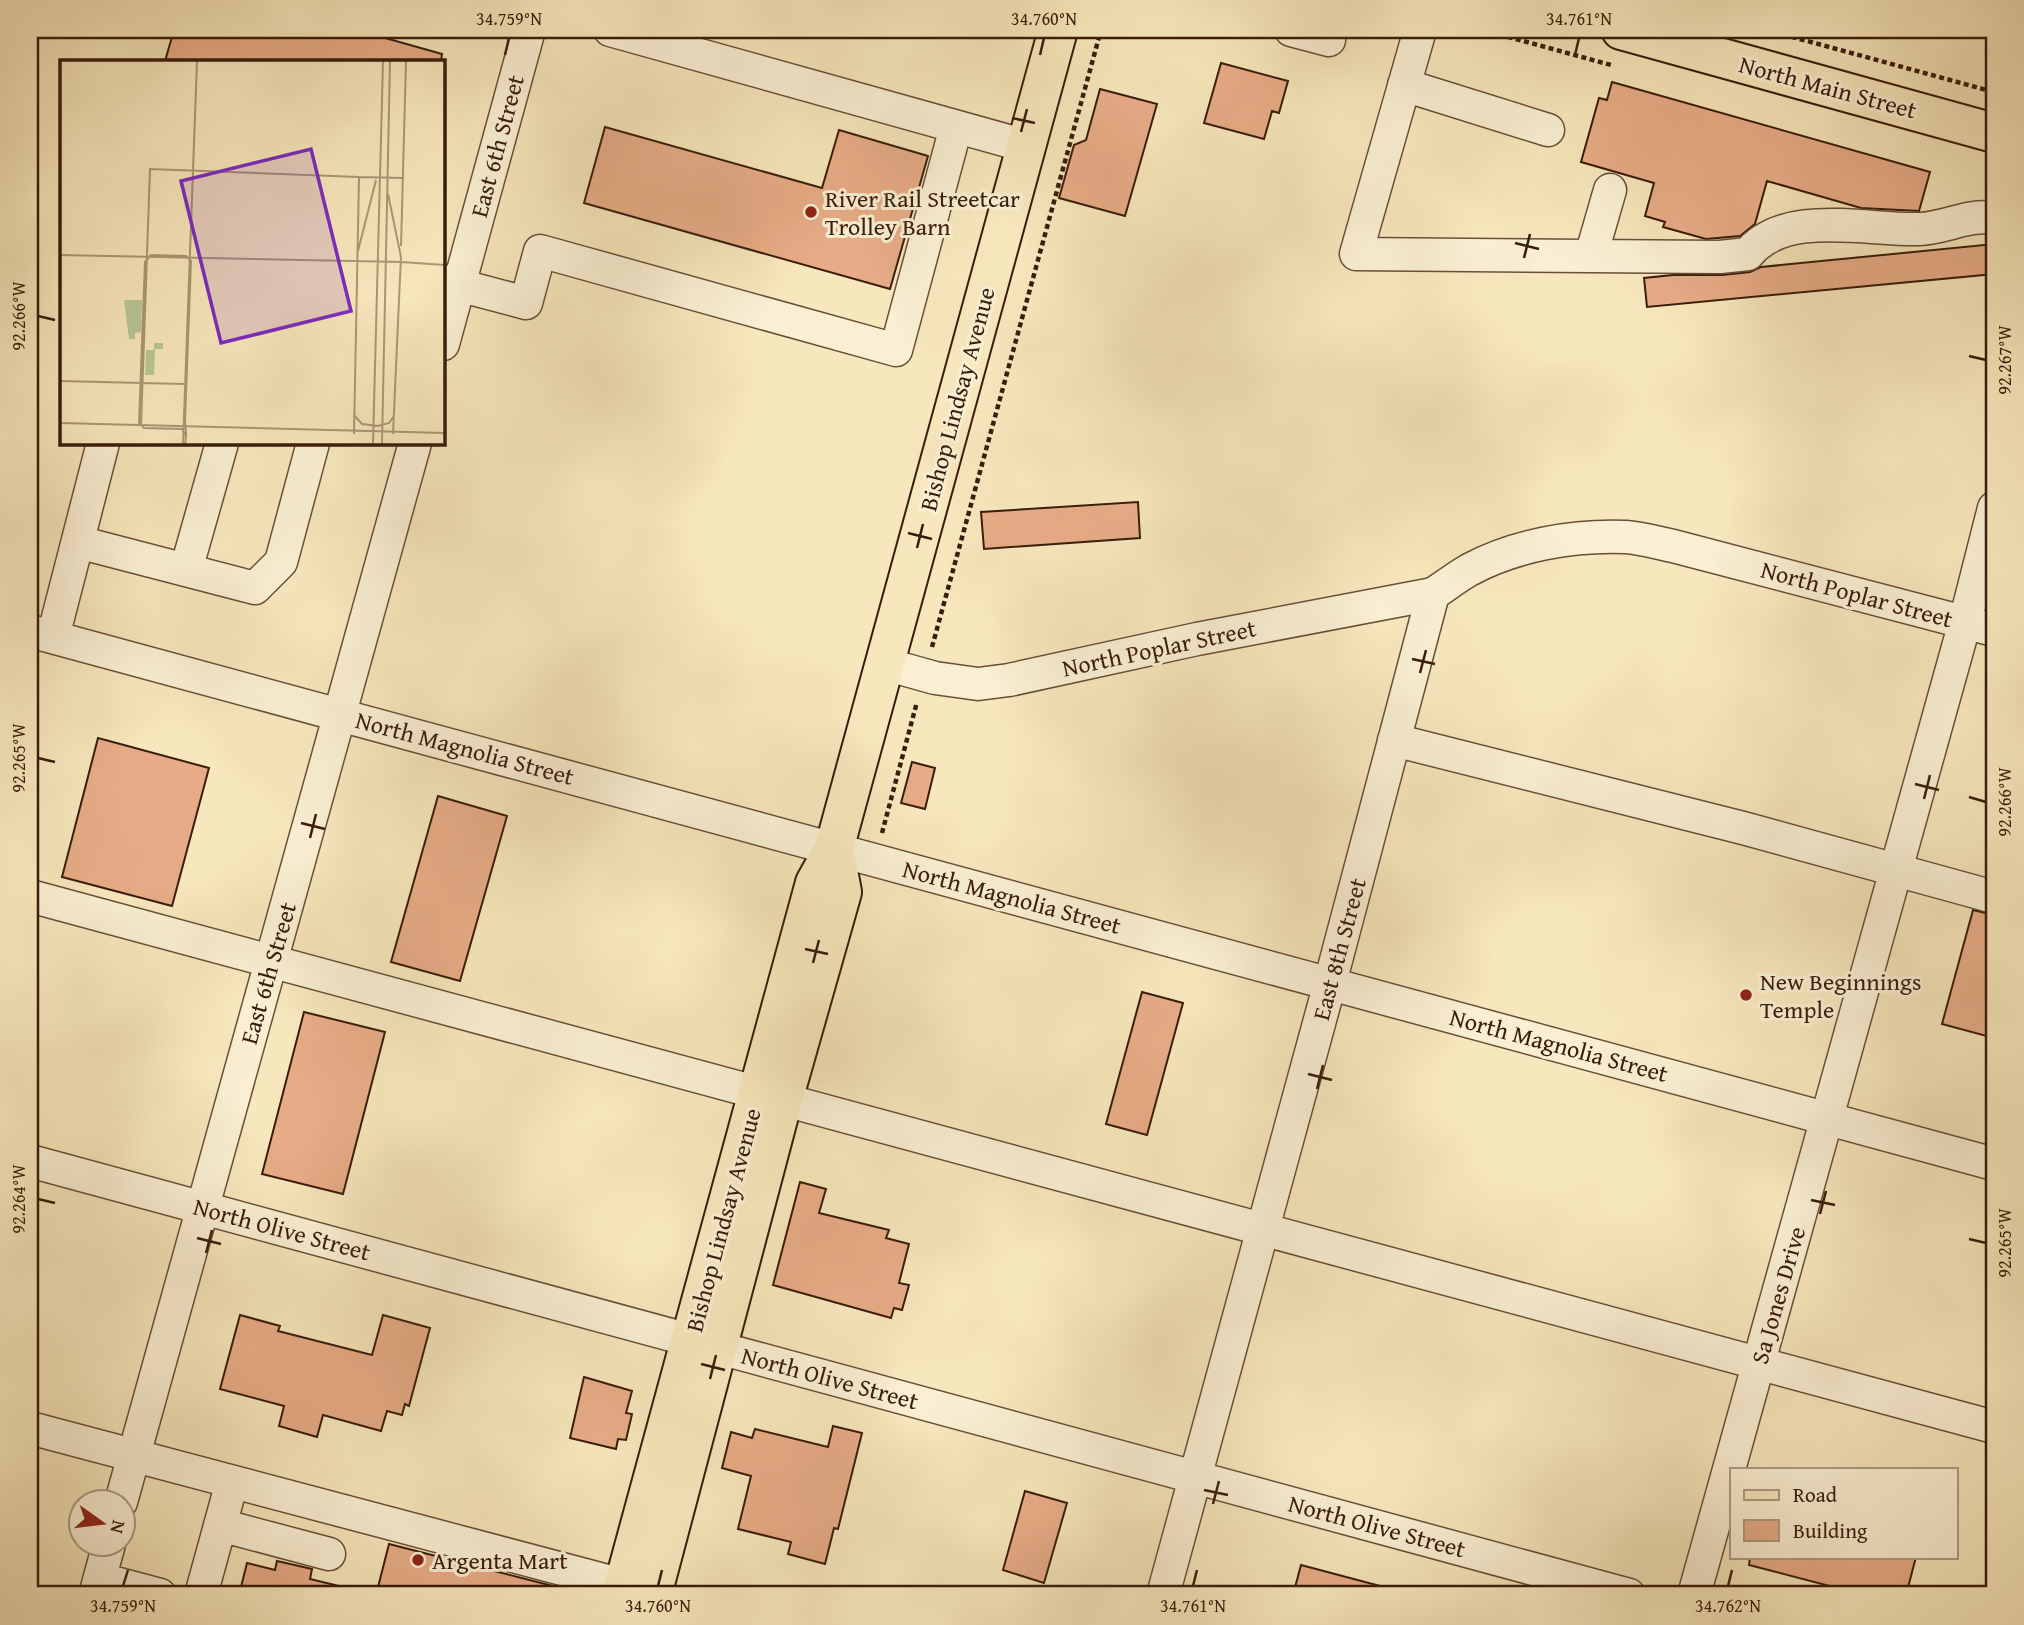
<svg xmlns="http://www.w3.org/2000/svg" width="2024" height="1625" viewBox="0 0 2024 1625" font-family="'Gentium Book Plus',serif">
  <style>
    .building { fill: #e7ac87; stroke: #391c0b; stroke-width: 2 }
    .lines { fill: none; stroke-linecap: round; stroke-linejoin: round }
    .minor-casing { stroke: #684f37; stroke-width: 35 }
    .major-casing { stroke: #391c0b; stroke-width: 42 }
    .path { stroke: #391c0b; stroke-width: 4.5; stroke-dasharray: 5 3.5; stroke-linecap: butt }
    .minor { stroke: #faefd3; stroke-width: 32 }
    .major { stroke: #f7e7bc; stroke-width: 38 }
    .ticks { fill: none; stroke: #391c0b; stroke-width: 2.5 }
    .poi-dot { fill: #8f2418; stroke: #faefd3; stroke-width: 2.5 }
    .labels { text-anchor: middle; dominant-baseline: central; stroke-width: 6; stroke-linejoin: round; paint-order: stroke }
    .street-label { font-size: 24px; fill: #391c0b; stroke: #faefd3 }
    .poi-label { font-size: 24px; fill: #391c0b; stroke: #faefd3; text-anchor: start }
    .inset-road { fill: none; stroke: #ab9675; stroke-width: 2 }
    .view { fill: #7b2cbf; fill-opacity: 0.15; stroke: #7b2cbf; stroke-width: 3.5 }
    .inset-edge { fill: none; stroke: #391c0b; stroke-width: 3.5 }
    .neatline { fill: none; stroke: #391c0b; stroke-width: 2.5 }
    .ticks-label { font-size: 18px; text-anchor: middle; fill: #391c0b }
  </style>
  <rect width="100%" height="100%" fill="#f7e7bc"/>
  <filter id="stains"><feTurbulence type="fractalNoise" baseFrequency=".00286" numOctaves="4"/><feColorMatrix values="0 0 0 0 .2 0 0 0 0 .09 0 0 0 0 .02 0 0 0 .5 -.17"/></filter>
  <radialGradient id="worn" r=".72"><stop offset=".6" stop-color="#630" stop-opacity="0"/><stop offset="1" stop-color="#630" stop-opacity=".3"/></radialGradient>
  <path class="building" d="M174,30H357L442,54L441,61H165Z
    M1221,63L1288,81L1279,113L1272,111L1264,139L1204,123Z
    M1612,82L1930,172L1919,211L1861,208L1767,181L1755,224L1740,236L1706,239L1663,227L1665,222L1645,216L1654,183L1581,162L1599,98L1607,100Z
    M1100,89L1157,104L1125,216L1059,198L1074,145L1086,140Z
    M605,127L822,188L839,130L928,156L890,289L584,203Z
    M1994,244V274L1647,307L1644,278L1673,275H1722L1750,272L1761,267Z
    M1138,502L1140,538L984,549L981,512Z
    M98,738L209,768L172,906L62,877Z
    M912,762L935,768L925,809L901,803Z
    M438,796L507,816L460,981L391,962Z
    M1973,910L1994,915V1038L1942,1024Z
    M1142,992L1183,1003L1147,1135L1106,1124Z
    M304,1012L385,1032L343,1194L262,1174Z
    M800,1182L826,1189L819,1213L889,1230L886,1238L909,1244L899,1283L909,1285L902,1310L894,1308L891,1318L773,1285Z
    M240,1315L280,1326L278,1331L372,1355L383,1315L430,1328L409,1406L405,1404L402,1415L387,1411L381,1431L323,1415L317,1437L279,1426L284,1406L220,1389Z
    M584,1377L632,1391L626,1413L632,1414L626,1440L618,1439L616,1449L570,1438Z
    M833,1426L862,1433L838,1529L834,1528L825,1564L788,1554L791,1542L738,1529L751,1476L722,1468L731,1432L752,1438L755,1429L828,1447Z
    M1025,1491L1067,1503L1044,1583L1003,1570Z
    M389,1544L553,1586L552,1595H376Z
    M1750,1557H1916L1906,1595H1864L1749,1565Z
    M277,1561L312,1569L310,1579L339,1586L338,1595H239L247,1563L275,1570Z
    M1301,1565L1384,1587L1383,1595H1293Z"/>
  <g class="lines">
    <defs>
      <path id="minor" d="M610,30L1026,146
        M1291,30L1329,40
        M1420,30L1356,254L1720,257L1748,254C1785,208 1869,231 1920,229C1946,228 1967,214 1994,218
        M1404,85L1548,130
        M1591,256L1610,190
        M443,281L526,303L540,251L896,350L956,127
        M443,344L529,30
        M78,542L255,588L281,562L313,443
        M186,570L222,443
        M30,631L1994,1164
        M53,637L103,443
        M885,664L935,678L978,684L1009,680L1197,639L1433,594
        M1394,740L1743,828L1994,897
        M30,896L1994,1427
        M30,1161L1629,1595
        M30,1428L645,1591
        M121,1502L415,443
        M220,1525L329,1554
        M100,1579L160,1595
        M95,1595L109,1544
        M201,1595L232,1482
        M1163,1595L1330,983L1433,594C1445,586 1457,577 1469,570C1515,545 1573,535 1626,537C1641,538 1658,543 1673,546L1994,630
        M1694,1595L1965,622L1994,508"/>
      <path id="major" d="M1621,30L1994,133
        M621,1595L815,883L834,849L1058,30
        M652,1595L783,1100L842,892L834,849"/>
    </defs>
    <use href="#minor" class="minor-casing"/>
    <use href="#major" class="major-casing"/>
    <path class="path" d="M1483,30L1611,65
      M1767,30L1994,92
      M932,647L1101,30
      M882,833L917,702"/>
    <use href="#minor" class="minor"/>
    <use href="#major" class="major"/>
  </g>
  <path class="ticks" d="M505,55L509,38M1040,55L1044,38M1575,55L1579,38M1012,118L1035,123M1021,132L1027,109M1515,243L1539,249M1524,258L1530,234M38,316L55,320M1969,356L1986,360M908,533L932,539M917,548L923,524M1412,659L1435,664M1420,673L1426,650M38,758L55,762M1915,784L1939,790M1969,797L1986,802M1924,799L1930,775M301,823L325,829M310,838L316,814M805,949L828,954M813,963L819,940M1308,1074L1332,1080M1317,1089L1323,1065M38,1199L55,1203M1811,1200L1835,1205M1820,1214L1826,1191M197,1238L221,1244M1969,1239L1986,1243M206,1253L212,1230M701,1364L725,1370M710,1379L716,1355M1204,1490L1228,1495M1213,1504L1219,1481M123,1586L128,1570M658,1586L662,1570M1193,1586L1197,1570M1728,1586L1732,1570"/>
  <g class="poi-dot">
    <circle cx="811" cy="212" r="7"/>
    <circle cx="1746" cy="995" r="7"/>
    <circle cx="418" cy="1560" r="7"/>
  </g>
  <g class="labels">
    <g class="street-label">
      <text transform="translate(1828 87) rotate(15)">North Main Street</text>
      <text transform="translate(497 146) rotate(-75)">East 6th Street</text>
      <text transform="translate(957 399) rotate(-75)">Bishop Lindsay Avenue</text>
      <text transform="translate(1857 594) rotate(15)">North Poplar Street</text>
      <text transform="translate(1159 648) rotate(-12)">North Poplar Street</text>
      <text transform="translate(465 748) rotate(15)">North Magnolia Street</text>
      <text transform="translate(1012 897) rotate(15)">North Magnolia Street</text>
      <text transform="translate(1339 949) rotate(-75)">East 8th Street</text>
      <text transform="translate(268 973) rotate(-74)">East 6th Street</text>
      <text transform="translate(1559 1045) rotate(15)">North Magnolia Street</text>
      <text transform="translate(723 1220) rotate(-75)">Bishop Lindsay Avenue</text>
      <text transform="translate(282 1229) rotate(15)">North Olive Street</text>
      <text transform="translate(1778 1295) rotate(-74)">Sa Jones Drive</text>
      <text transform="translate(830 1378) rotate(15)">North Olive Street</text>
      <text transform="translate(1377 1526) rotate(15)">North Olive Street</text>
    </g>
    <g class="poi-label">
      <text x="825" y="198">River Rail Streetcar<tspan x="825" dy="28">Trolley Barn</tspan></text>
      <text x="1760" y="981">New Beginnings<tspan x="1760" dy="28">Temple</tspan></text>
      <text x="432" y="1560">Argenta Mart</text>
    </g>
  </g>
  <g transform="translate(60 60)">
    <rect width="385" height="385" fill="#f7e7bc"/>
    <path d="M64,240H82L81,272L75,273V279H69ZM94,283H103V289H95L94,315H85L86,290H94Z" fill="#b7c796"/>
    <path class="inset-road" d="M299,117L343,118M299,117L343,118M328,134L341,197M341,186L346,1M298,191L316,120M0,195L341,202M341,202L385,205M0,321L124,324M294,355L302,364L318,366L329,363L334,356M0,363L385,373M81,366L90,109L299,117M294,374L299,117M333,374L341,196M123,384L137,1M125,384L126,376V372L125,361L131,201L126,196L91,195L85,202L79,363L84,368L122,369L126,376M313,384L323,1M322,384L330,1"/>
    <path class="view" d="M251,89L291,251L161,283L121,121Z"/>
    <rect width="385" height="385" class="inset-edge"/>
  </g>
  <rect width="2024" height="1625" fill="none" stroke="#f7e7bc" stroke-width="77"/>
  <rect x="1730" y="1468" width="228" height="91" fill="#faefd3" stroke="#ad9b83" stroke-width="2"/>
  <rect x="1744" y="1490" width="35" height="10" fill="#f7e7bc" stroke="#ad9b83" stroke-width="2"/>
  <text x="1793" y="1502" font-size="21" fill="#391c0b">Road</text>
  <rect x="1744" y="1520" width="35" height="21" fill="#e7ac87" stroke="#ad9b83" stroke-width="2"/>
  <text x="1793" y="1538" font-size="21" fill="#391c0b">Building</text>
  <g transform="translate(102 1523) rotate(104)"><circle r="33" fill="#faefd3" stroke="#ad9b83" stroke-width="2"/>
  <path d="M0-5L12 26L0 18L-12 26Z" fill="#8f2418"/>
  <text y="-10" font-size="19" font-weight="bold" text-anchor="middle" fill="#391c0b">N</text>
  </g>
  <rect x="38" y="38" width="1948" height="1548" class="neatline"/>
  <g class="ticks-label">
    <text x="509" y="25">34.759°N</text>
    <text x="1044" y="25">34.760°N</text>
    <text x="1579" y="25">34.761°N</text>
    <text transform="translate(19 316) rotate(-90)" y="6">92.266°W</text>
    <text transform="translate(2005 360) rotate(-90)" y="6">92.267°W</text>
    <text transform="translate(19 758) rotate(-90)" y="6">92.265°W</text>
    <text transform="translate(2005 802) rotate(-90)" y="6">92.266°W</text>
    <text transform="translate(19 1199) rotate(-90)" y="6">92.264°W</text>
    <text transform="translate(2005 1243) rotate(-90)" y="6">92.265°W</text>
    <text x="123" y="1612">34.759°N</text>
    <text x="658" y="1612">34.760°N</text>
    <text x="1193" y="1612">34.761°N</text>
    <text x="1728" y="1612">34.762°N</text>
  </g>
  <rect width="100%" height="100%" filter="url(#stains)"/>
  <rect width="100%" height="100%" fill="url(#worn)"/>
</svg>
